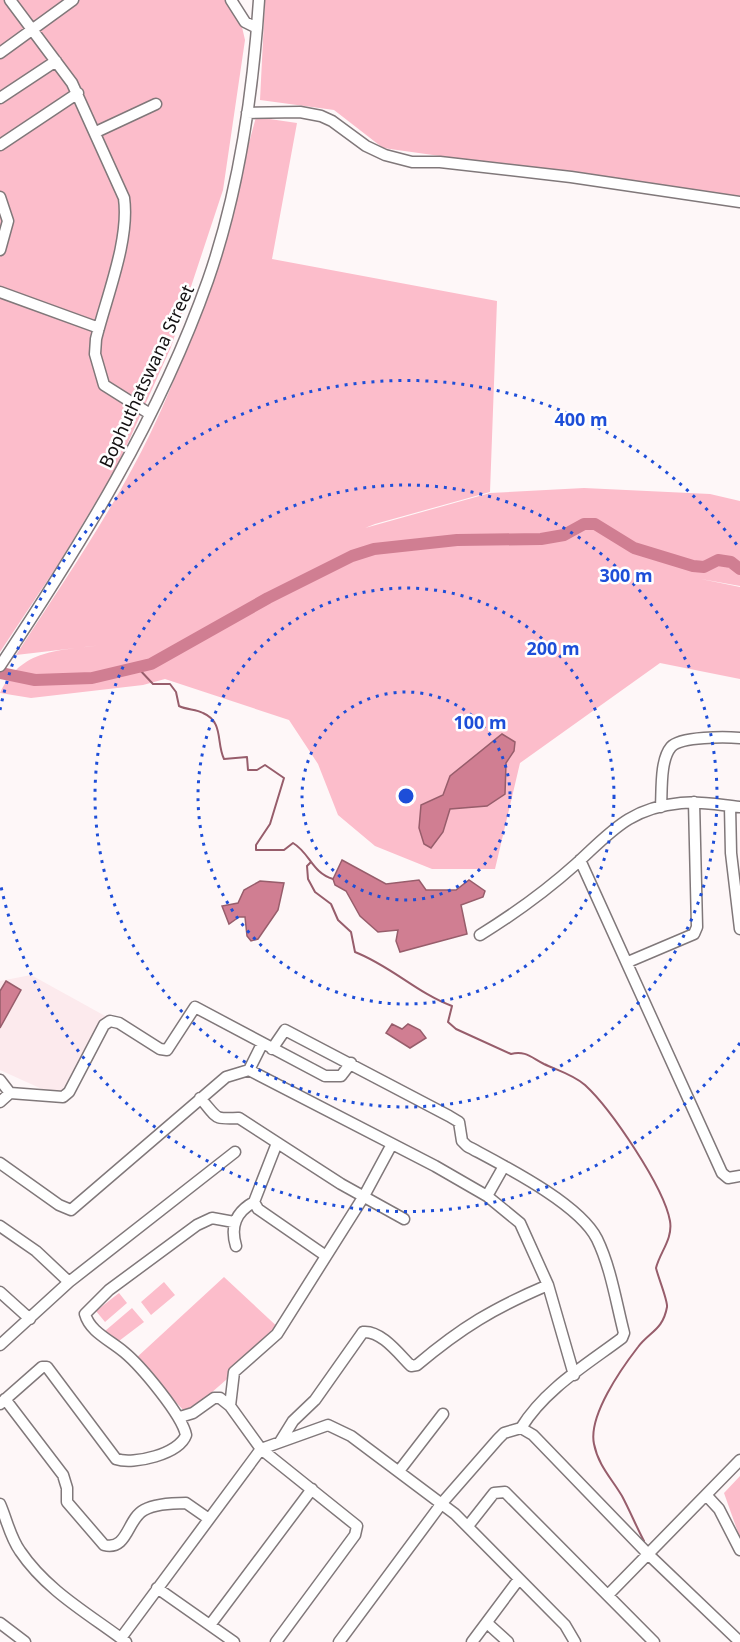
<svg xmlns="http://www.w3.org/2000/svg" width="740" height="1642" viewBox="0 0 740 1642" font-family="'Noto Sans',sans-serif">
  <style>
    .built { fill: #fceaed }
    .green { fill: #fcbdcb }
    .water { fill: #d07e92; stroke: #975d6b; stroke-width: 1.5 }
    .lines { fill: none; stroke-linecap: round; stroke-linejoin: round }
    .stream { stroke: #975d6b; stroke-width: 2 }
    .river { stroke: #d07e92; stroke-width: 12 }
    .minor-casing { stroke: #80787a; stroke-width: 13 }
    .minor { stroke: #fff; stroke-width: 10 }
    .ring { fill: none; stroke: #1d4ed8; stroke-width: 3; stroke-dasharray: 3 6 }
    .labels { text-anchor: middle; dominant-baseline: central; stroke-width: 5; stroke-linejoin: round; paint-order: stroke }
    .street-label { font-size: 18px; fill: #131011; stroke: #fff }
    .centre { fill: #1d4ed8; stroke: #fff; stroke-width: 3 }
    .ring-label { font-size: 18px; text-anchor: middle; font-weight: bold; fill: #1d4ed8; stroke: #fff; stroke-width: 5; stroke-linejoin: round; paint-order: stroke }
  </style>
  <rect width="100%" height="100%" fill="#fef7f8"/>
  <path class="built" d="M31,975L107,1017L64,1099L0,1070V981Z"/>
  <path class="green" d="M0,0H225L242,27L245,40L223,190L171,347L118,465L61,560L0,652Z
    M265,0H740V198L383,148L334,110L260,100Z
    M256,117L297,123L272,259L497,301L490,492L375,524L365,528L490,493L584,488L710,494L740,501V586L701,579L740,587V679L660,663L520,763L495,869H432L375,846L338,815L318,764L289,720L165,679L143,685L31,698L0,693C22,648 58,651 102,645L16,655C63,582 113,511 151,432C199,332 227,224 256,117Z
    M224,1277L282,1331L187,1414L135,1359Z
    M164,1282L175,1295L151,1315L141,1302Z
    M119,1293L127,1303L105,1322L96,1311Z
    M132,1308L144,1322L115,1344L105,1331Z
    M740,1476V1538L724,1493Z"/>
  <path class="water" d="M502,734L515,742L514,751L506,763L505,794L487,806L450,809L443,832L431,848L424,844L419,828L421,805L443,795L450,776Z
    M342,860L386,884L419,880L426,890H456L469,880L485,891L483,897L461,905L467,934L400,952L396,941L398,930L378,932L360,916L346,891L335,885L333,879Z
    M260,881L284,883L278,910L258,939L251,941L247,936L245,917H239L229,924L222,906L238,903L244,890Z
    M6,981L21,990L0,1028V991Z
    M392,1024L402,1029L408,1024L420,1030L426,1038L410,1048L386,1033Z"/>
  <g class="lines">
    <path class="stream" d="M138,668L153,684H170L176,692L179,706C187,710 196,709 203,713C224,722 216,743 224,759L247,757L248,770H257L265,765L284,778L270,824L256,845V850H284L293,843C310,853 312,873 333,879
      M311,862L307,866L308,879L315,892L331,904L338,920L351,932L355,952C391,966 417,993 452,1006L448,1022L456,1029L511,1054C525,1050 532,1058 544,1064C557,1070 574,1075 585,1085C611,1109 664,1187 670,1221C673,1239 660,1252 656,1268C658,1277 668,1301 667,1307C663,1330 649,1332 638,1347C621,1369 588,1416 594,1444C598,1465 612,1479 622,1496C630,1511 636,1526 644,1541"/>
    <path class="river" d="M0,673L35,680L92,678L151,664L268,598L352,556L374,549L457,540L541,539L564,535L584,524H595L634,548L693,566L704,567L718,560L731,562L740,569"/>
    <defs>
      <path id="minor" d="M10,0L72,83L124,198C130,240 106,298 96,339L95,354L104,385L150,414
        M231,0L245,22L257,28
        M0,53L73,0
        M0,98L56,61
        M247,113L300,112L321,116L332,121L366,146L385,155L412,162H440L571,177L740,202
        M96,132L156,104
        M0,145L78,93
        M0,197L8,221L0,250
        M0,292L99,328
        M0,666C81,544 159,419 208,280C239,191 253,94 259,0
        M730,806L731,853L740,929
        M661,807C662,790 660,760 671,747C680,736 727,737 740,738
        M580,860L722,1173L728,1178L740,1176
        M480,935C514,914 547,890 576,864C611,832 629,808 681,803C700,801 720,805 740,807
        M628,962L694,934L697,927L694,802
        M272,1049L285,1030L449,1116L459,1122L462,1141L467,1146C502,1165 579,1203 597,1239C611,1268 616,1302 624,1333L622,1338C586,1365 545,1389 521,1428L504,1433L498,1439L442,1503L339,1642
        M249,1070L262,1044
        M0,1080L10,1093
        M200,1098C219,1119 212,1119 239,1118L341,1184L404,1219
        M0,1102L10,1093L63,1097L69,1092L104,1025L110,1021L119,1023L160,1049L167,1050L195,1007L325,1076H341L351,1063
        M277,1143L254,1202L258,1209L326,1256
        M0,1163L59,1205L71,1210L226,1077L249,1070L435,1166L487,1196L520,1223L548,1285L574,1375
        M487,1196L504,1166
        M0,1226L36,1251L69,1282
        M236,1246C230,1226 236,1212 254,1202
        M0,1292L30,1319
        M0,1345L69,1282L235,1152
        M5,1399L63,1475L67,1488V1502L104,1545C128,1551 127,1519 144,1510C155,1504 174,1503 186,1503L209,1519
        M0,1404L42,1367H47L116,1459C134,1465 179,1454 186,1435C182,1415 141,1366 124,1352C110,1340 90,1332 85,1314L109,1290L197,1225L212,1218L234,1222
        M230,1406L234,1372L277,1334L364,1196L392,1144
        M180,1417L193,1413L214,1398H220L230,1406L261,1449L357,1526L355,1535L276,1642
        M521,1428L533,1435L649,1555L740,1642
        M280,1442L293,1421L315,1400L363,1332C381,1330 399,1354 411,1366L417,1365C462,1327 494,1308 548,1285
        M399,1471L443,1414
        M707,1496L719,1509L740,1550
        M0,1504C7,1520 10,1537 20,1551C47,1591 89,1614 126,1642
        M468,1526L494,1493L505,1492L654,1642
        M157,1588L234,1642
        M608,1595L740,1460
        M0,1623L25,1642
        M487,1623L508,1642
        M210,1625L312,1489
        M121,1638L261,1449L328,1425L351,1436L455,1514L565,1625L575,1642
        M472,1642L519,1579"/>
    </defs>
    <use href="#minor" class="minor-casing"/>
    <use href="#minor" class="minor"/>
  </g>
  <g class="ring">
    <circle cx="406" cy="796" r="104"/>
    <circle cx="406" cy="796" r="208"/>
    <circle cx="406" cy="796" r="311"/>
    <path d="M740 1043A415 415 0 0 1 0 882M0 710A415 415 0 0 1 740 549"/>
  </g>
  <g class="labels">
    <g class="street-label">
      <text transform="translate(146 376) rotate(-65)">Bophuthatswana Street</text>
    </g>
  </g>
  <circle cx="406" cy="796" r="9" class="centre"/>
  <g class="ring-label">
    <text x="581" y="426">400 m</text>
    <text x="626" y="582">300 m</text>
    <text x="553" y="655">200 m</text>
    <text x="480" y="729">100 m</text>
  </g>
</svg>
